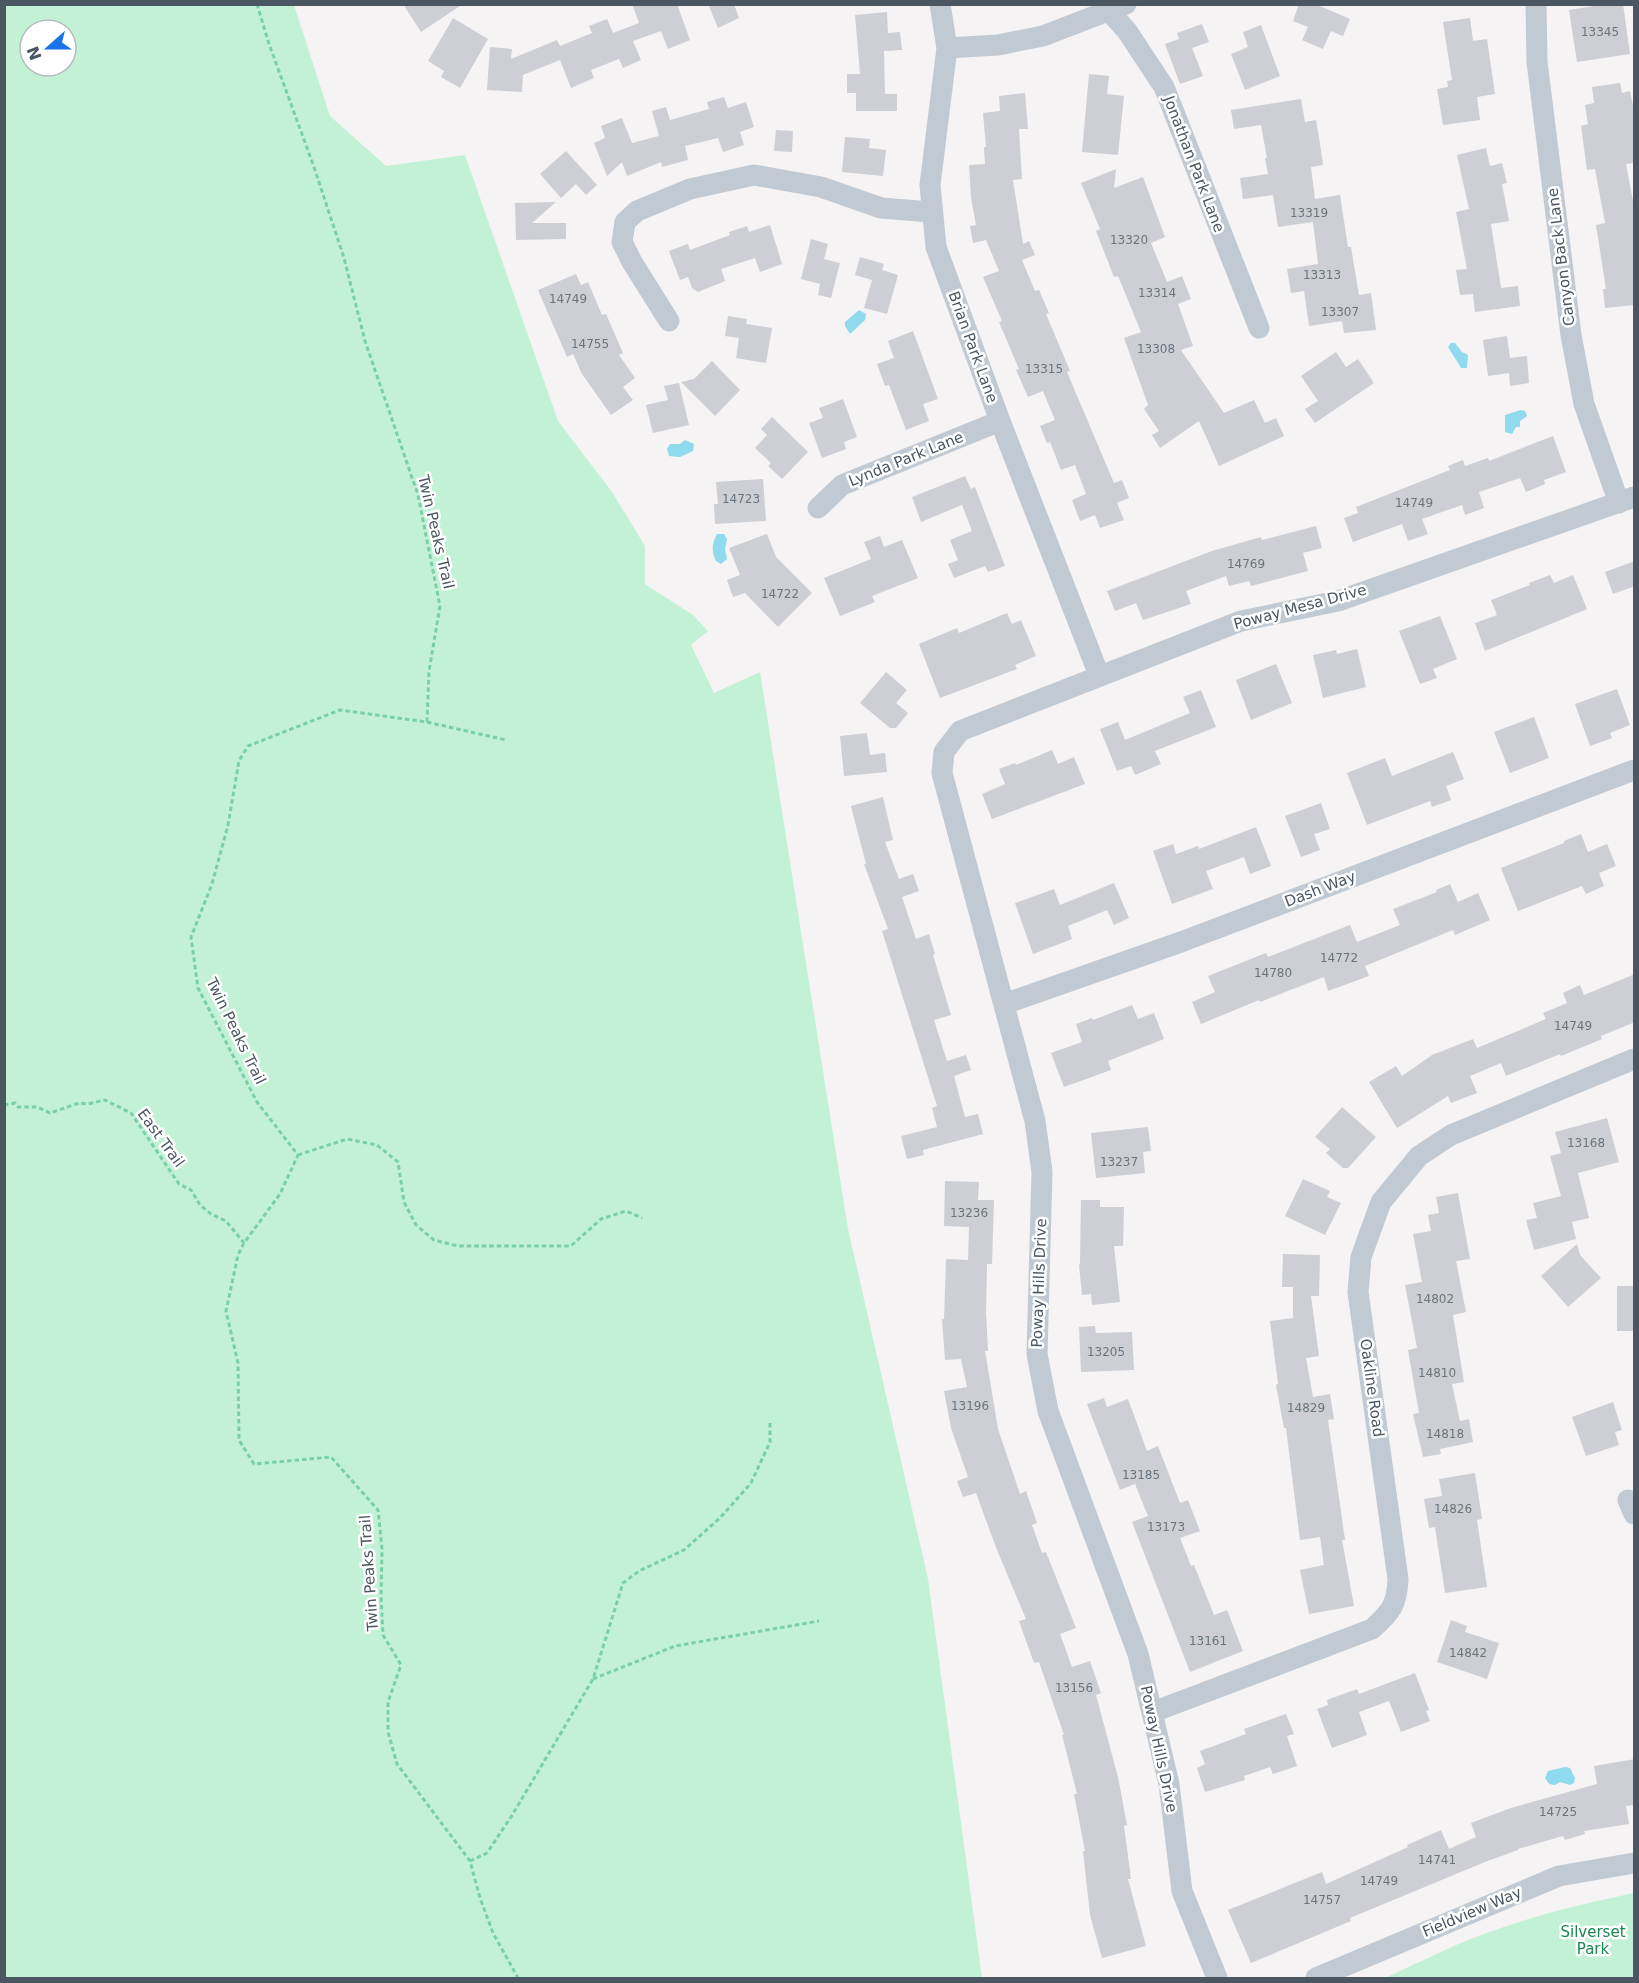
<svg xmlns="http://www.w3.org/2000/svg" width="1639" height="1983" viewBox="0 0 1639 1983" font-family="'DejaVu Sans',sans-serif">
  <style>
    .green { fill: #c3f1d5; fill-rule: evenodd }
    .water { fill: #90daee }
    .building { fill: #cdcfd5 }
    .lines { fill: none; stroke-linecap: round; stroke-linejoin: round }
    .path { stroke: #7ad0a6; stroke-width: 3; stroke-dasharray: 4.5 3; stroke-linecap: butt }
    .minor { stroke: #c1cad2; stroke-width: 21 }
    .labels { text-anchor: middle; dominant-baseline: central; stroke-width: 5; stroke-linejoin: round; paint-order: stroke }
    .number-label { font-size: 12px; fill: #6b747e }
    .street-label { font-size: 15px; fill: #4a5661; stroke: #fff }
    .park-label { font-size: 15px; fill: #17864f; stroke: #fff }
  </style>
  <rect width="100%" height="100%" fill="#f5f3f3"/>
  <path class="green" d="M5,4L294,5L330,116L386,166L465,155L558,421L612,492L645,546V584L693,615L708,631L691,645L714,693L760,672L848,1229L928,1579L982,1978H5ZM30,30H66V66H30Z
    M1634,1893V1978H1385C1424,1960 1463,1940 1504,1927C1547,1912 1591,1902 1634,1893Z"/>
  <path class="water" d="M859,310L866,314L865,320L850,334L845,326V322Z
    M1451,343H1455L1462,352L1468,355L1467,368H1461L1448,347Z
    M1521,410L1525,411L1527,416L1520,421V427H1516L1512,434L1505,432V415Z
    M685,440L694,444L693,451L680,457L669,456L667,449L670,444H680Z
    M717,534H724L727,539L725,549L727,559L721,564L716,561C711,551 712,543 717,534Z
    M1565,1767L1570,1768L1575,1778L1574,1783L1570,1785L1560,1782L1555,1785L1549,1784L1545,1778L1548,1771Z"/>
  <path class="building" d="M403,4H463L421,32Z
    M632,4H677L690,40L668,49L661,31L633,41L641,60L623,68L619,59L591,70L594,78L571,88L560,60L523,75L522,92L487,90L490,47L512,49L511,59L557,40L560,46L592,33L589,26L607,19L613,33L639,23Z
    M708,4H734L739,18L718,28Z
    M1299,4H1315L1350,19L1343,36L1331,31L1323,49L1302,40L1308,27L1293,21Z
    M1606,4H1623L1630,54L1577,62L1569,10Z
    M887,12L888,33L900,32L902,50L884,51L885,94H897V111H856V93H847V74H860L855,15Z
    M453,18L488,39L460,88L441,77L444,71L428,61Z
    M1470,18L1473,41L1487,39L1495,94L1477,97L1480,120L1443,125L1437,89L1448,87L1447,81L1452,80L1443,22Z
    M1202,24L1209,42L1192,48L1203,76L1180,84L1165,44L1179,39L1177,33Z
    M1261,25L1280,76L1245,90L1231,54L1248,47L1243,32Z
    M1089,74L1109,76L1107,94L1124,96L1118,155L1082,152Z
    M1620,83L1622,93L1630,91L1635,116V163L1626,164L1635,212V305L1605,308L1603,289H1606L1596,225L1605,223L1595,169L1587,170L1581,126L1588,124L1585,105L1594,103L1592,87Z
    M1025,93L1028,129H1019L1022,179L1013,180L1023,244L1029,241L1035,255L1022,260L1035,291L1039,290L1049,313L1046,314L1070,371L1067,372L1114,483L1122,480L1129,498L1117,503L1124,520L1100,528L1095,515L1080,521L1072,500L1086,494L1075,465L1061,470L1050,442L1047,443L1040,426L1055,420L1043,391L1028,397L1016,370L1019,369L999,322L1002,321L983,277L999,271L986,240L973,243L970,226L976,225L971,198L969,165L985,164L984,147H986L983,113L1000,111L999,96Z
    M724,97L728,108L746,102L754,127L740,132L744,145L723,152L718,138L685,146L688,160L662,167L661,162L627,176L622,162L607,176L594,143L605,138L601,126L622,118L632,143L659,136L652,111L666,107L670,120L709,109L707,102Z
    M1301,99L1305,122L1316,120L1321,150L1323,165L1311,167L1315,199L1340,195L1348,247H1351L1359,295L1371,293L1376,330L1344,333L1342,321L1309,326L1304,291L1291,293L1287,269L1318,264L1313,222L1278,227L1273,195L1243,199L1240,178L1268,174L1265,158H1267L1261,125L1234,129L1231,110Z
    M776,130L793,131L792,152L774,151Z
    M845,137L870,139L869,148L886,150L883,176L842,172Z
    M1486,148L1490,166L1502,163L1507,183L1502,184L1509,221L1491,224L1501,288L1518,286L1520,306L1475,312L1473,294L1460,295L1456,270L1467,269L1456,212L1469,209L1457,155Z
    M566,151L597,185L586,195L576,184L561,198L540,174Z
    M1116,169L1114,188L1143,177L1165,237L1151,243L1167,282L1182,276L1191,299L1178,304L1193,346L1181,350L1224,413L1254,400L1265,423L1276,418L1284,436L1219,466L1199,421L1160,448L1152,435L1159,431L1144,409L1148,405L1124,338L1141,332L1118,276L1114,277L1096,231L1100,229L1081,183Z
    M556,202L532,223H566V239L516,240L515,203Z
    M770,225L782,264L760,272L755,258L721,269L725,281L698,292L692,288L688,277L680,280L669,251L688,244L690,250L730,235L729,232L747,226L749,232Z
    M811,239L828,244L824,259L840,263L831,298L818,295L820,284L801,279Z
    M860,257L884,264L882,270L898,275L887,314L864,308L872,280L855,275Z
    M576,274L581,285L588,282L602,315L606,314L623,353L619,355L635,378L623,387L633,400L611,415L582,374L573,354L567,357L538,290Z
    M728,316L747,319L746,324L772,328L766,363L736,358L739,338L725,336Z
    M913,331L938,399L923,404L929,421L906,430L889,385L885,386L877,364L894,358L888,341Z
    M1507,336L1510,358L1527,356L1529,383L1510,386L1509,373L1488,376L1483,340Z
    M1336,352L1346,367L1358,359L1374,383L1315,423L1305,409L1318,401L1301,376Z
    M712,361L740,390L715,416L681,382L694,379Z
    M679,383L689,425L653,433L646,405L668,400L664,386Z
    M843,399L857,437L844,442L846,449L822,458L809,423L823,418L819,408Z
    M772,417L808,452L782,479L768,466L771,463L755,448L767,435L761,429Z
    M1553,436L1566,472L1544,480L1545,484L1526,492L1520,478L1479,492L1484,508L1465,515L1462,505L1422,519L1428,534L1408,541L1402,524L1353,542L1344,518L1358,513L1356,507L1450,470L1448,466L1463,460L1465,466L1488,458L1489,461Z
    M965,476L971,489L975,487L1005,566L988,572L985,566L954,578L948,564L958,560L950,540L972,531L962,505L921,522L912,497Z
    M763,479L766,521L715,524L714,504H718L716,482Z
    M1316,526L1322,548L1303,553L1308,571L1251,586L1249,581L1229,586L1226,576L1186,591L1191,604L1143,620L1136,603L1115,611L1107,591L1212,551L1261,537L1262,540Z
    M767,534L776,557L812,593L778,627L745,593L733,597L727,580L740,575L729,548Z
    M880,536L884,547L902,540L918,578L872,596L875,602L840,616L824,578L871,559L864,542Z
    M1635,561V586L1613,594L1605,572Z
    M1550,575L1554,583L1573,575L1587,609L1485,651L1475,623L1497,615L1491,600L1530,585L1529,583Z
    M1007,613L1012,624L1021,620L1036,656L1015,665L1017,669L940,698L919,644L957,628L959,633Z
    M1440,616L1457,659L1433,669L1437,678L1420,684L1399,631Z
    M1357,649L1366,687L1323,698L1313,655L1336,650L1337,654Z
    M1276,664L1292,703L1251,720L1236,680Z
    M886,672L907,690L896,703L908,713L896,728H890L860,703Z
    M1617,689L1630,725L1610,733L1612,738L1590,746L1575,704Z
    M1201,690L1216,727L1155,751L1161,764L1135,775L1131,766L1117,771L1100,729L1118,722L1125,740L1190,713L1183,697Z
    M1534,717L1549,758L1510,773L1494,732Z
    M867,733L870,755L885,753L887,772L844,776L840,736Z
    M1052,750L1058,764L1074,757L1085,784L992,819L982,794L1005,784L999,769L1015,763L1016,765Z
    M1453,752L1464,779L1446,786L1451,800L1432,807L1430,801L1367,825L1347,773L1385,758L1392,776Z
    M883,797L893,840L885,842L899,879L913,874L919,891L902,897L916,939L929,934L935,954L933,955L951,1015L934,1020L947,1061L966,1055L971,1070L954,1076L965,1117L978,1114L983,1134L923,1150L924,1155L907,1159L901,1136L937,1127L932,1108L937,1106L882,931L888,929L864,864H866L851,806Z
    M1321,803L1330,829L1314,834L1320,850L1301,857L1285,816Z
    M1256,827L1271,866L1250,874L1244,857L1206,871L1213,889L1172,904L1153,851L1173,844L1176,854L1198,846L1199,849Z
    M1581,834L1588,852L1607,844L1616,866L1599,873L1604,886L1586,894L1582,886L1518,911L1501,868L1564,843V841Z
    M1114,883L1129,918L1114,925L1107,910L1068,926L1072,939L1033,954L1015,903L1054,889L1060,905Z
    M1450,884L1458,902L1478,893L1490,920L1455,935L1453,930L1365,966L1369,976L1328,991L1324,977L1260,1002L1259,1000L1201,1024L1192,1002L1215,992L1208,976L1266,953L1268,957L1350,925L1357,942L1400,925L1393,909L1437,892L1436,890Z
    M1635,974V1022L1601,1036L1602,1039L1561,1056L1560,1054L1506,1076L1501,1063L1470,1076L1477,1093L1451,1103L1448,1096L1397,1128L1369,1082L1396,1066L1402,1076L1432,1055L1473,1039L1477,1048L1546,1019L1543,1013L1567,1003L1563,993L1580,985L1584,995Z
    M1132,1005L1138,1019L1154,1013L1164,1039L1108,1061L1111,1070L1064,1087L1051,1053L1082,1042L1076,1024L1092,1018L1093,1020Z
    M1342,1107L1376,1137L1348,1168H1343L1326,1153L1330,1149L1315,1137Z
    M1607,1118L1619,1162L1578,1173L1589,1218L1572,1222L1576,1239L1534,1250L1526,1220L1537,1218L1533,1203L1561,1196L1550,1156L1561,1153L1555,1132Z
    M1148,1127L1151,1151L1143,1152L1145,1173L1096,1178L1091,1133Z
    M1303,1179L1330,1191L1327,1197L1341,1203L1325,1235L1285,1216Z
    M945,1181L979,1182L978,1200H994L992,1264H987L986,1312L988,1351H985L998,1429L1020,1494L1026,1491L1037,1523L1032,1525L1042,1553L1046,1552L1076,1628L1060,1634L1072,1667L1090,1661L1101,1693L1096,1695L1118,1777L1127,1825L1124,1826L1131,1879H1128L1146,1946L1102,1958L1090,1915L1083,1851H1085L1074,1794H1077L1062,1735H1064L1039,1662L1034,1663L1019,1621L1026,1619L997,1550L976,1493L963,1497L957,1481L968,1477L951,1428L944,1391L967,1387L961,1359L945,1360L942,1319H944L946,1259L968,1260L969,1227L944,1226Z
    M1458,1193L1470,1259L1456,1261L1466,1312L1453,1315L1464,1382L1452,1384L1460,1421L1469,1419L1473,1442L1440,1449L1441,1454L1423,1457L1413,1414L1419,1413L1408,1350L1417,1348L1405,1285L1422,1282L1413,1234L1431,1231L1428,1215L1439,1213L1436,1197Z
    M1081,1200H1100V1207H1124L1123,1246H1114L1120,1302L1092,1305L1091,1294L1082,1295L1079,1265L1080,1264Z
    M1577,1244L1580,1255L1601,1278L1568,1307L1541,1276Z
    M1283,1254L1320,1255L1319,1296H1311L1319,1356L1306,1358L1313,1397L1330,1394L1334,1419L1328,1420L1345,1540H1342L1354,1606L1309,1614L1300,1570L1324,1565L1320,1537L1300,1540L1286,1428H1284L1276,1385L1278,1384L1270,1321L1293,1318V1287H1282Z
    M1617,1286H1635V1331H1617Z
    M1095,1326L1096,1333L1132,1332L1134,1370L1081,1372L1079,1327Z
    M1104,1398L1107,1407L1128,1399L1147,1451L1158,1446L1180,1503L1188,1500L1200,1531L1180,1538L1191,1566L1194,1565L1214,1615L1227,1610L1243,1651L1190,1672L1132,1522L1148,1516L1135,1484L1120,1490L1087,1404Z
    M1613,1402L1622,1430L1615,1432L1619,1445L1586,1456L1572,1417Z
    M1475,1473L1482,1519L1477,1520L1487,1587L1445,1593L1435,1527L1429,1528L1424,1499L1442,1496L1439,1479Z
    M1451,1620L1467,1626L1465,1632L1499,1643L1487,1679L1437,1662Z
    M1415,1673L1429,1710L1426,1711L1430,1721L1401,1732L1389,1701L1359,1712L1367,1735L1332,1748L1317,1709L1328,1705L1327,1700L1357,1689L1359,1694Z
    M1286,1714L1294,1734L1287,1736L1297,1766L1273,1774L1270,1767L1244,1776L1245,1780L1205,1792L1197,1768L1205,1764L1200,1751L1246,1734L1244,1729Z
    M1635,1759V1805L1626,1806L1629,1824L1584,1831L1585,1834L1565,1840L1563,1836L1518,1849V1850L1485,1862L1350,1918L1351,1921L1251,1963L1228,1910L1322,1872L1326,1884L1408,1847L1407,1845L1441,1830L1449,1849L1476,1837L1471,1823L1511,1808L1597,1784L1594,1766Z"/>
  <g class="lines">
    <path class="path" d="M257,4L269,44L314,167L344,258L365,341L418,495L440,606L429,671L427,722L340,710L248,746L239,761L228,825L212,884L191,937L198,988L257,1102L298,1155L280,1194L244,1243L238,1255L226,1311L238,1363L239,1440L254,1464L331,1457L378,1510L382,1549L381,1597L383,1635L401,1665L388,1702V1732L397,1764L470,1861L480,1898L493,1933L518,1978
      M427,722L506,740
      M4,1105L15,1103L18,1107H37L50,1113L79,1103L88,1104L105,1100L131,1113L179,1184L191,1190L200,1205L211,1214L226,1221L244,1243
      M298,1155L347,1139L377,1145L398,1162L404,1202L416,1225L434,1240L458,1246H571L601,1219L626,1211L642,1218
      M593,1679L675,1646L819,1621
      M470,1861L487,1853L511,1817L593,1679L623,1583L639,1571L684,1550L720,1518L751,1483L770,1442V1420"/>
    <path class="minor" d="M940,4L947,48L930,185L936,247L1000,421L1099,675
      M1536,4L1537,62L1571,335L1584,404L1619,503
      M1109,11L1127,31L1164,87L1259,328
      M947,48L998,45L1043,36L1126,4
      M669,321L632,262L622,242L625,222L637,211L690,189L754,175L821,187L881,208L931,212
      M818,508L842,485L1000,421
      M1004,1004L1181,942L1634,770
      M1628,1500L1634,1514
      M1153,1712L1372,1629C1391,1612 1397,1605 1398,1579L1358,1292L1361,1257L1381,1202L1419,1156L1451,1135L1634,1059
      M1217,1978L1182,1891L1169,1784L1138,1654L1048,1411L1037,1354L1042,1172L1035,1121L942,773L944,752L960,731L1241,621L1338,601L1634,497
      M1316,1978L1559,1876L1634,1863"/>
  </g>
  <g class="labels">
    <g class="number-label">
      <text x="1600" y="32">13345</text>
      <text x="1309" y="213">13319</text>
      <text x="1129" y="240">13320</text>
      <text x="1322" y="275">13313</text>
      <text x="1157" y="293">13314</text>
      <text x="568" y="299">14749</text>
      <text x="1340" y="312">13307</text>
      <text x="590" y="344">14755</text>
      <text x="1156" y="349">13308</text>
      <text x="1044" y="369">13315</text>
      <text x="741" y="499">14723</text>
      <text x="1414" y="503">14749</text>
      <text x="1246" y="564">14769</text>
      <text x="780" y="594">14722</text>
      <text x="1339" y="958">14772</text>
      <text x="1273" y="973">14780</text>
      <text x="1573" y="1026">14749</text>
      <text x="1586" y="1143">13168</text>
      <text x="1119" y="1162">13237</text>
      <text x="969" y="1213">13236</text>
      <text x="1435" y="1299">14802</text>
      <text x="1106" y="1352">13205</text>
      <text x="1437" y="1373">14810</text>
      <text x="970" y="1406">13196</text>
      <text x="1306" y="1408">14829</text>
      <text x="1445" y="1434">14818</text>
      <text x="1141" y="1475">13185</text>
      <text x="1453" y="1509">14826</text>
      <text x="1166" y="1527">13173</text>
      <text x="1208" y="1641">13161</text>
      <text x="1468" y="1653">14842</text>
      <text x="1074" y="1688">13156</text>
      <text x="1558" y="1812">14725</text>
      <text x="1437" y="1860">14741</text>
      <text x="1379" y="1881">14749</text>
      <text x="1322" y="1900">14757</text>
    </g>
    <g class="street-label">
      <text transform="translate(1194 164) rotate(69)">Jonathan Park Lane</text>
      <text transform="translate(1561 257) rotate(-97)">Canyon Back Lane</text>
      <text transform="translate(973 347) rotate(70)">Brian Park Lane</text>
      <text transform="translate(906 459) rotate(-22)">Lynda Park Lane</text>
      <text transform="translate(436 532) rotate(77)">Twin Peaks Trail</text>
      <text transform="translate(1300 607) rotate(-15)">Poway Mesa Drive</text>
      <text transform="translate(1320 889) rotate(-21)">Dash Way</text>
      <text transform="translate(236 1031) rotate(64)">Twin Peaks Trail</text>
      <text transform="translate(161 1138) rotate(54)">East Trail</text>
      <text transform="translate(1039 1283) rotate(-88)">Poway Hills Drive</text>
      <text transform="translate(1372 1388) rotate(82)">Oakline Road</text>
      <text transform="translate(369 1573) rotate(-94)">Twin Peaks Trail</text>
      <text transform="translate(1159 1749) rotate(78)">Poway Hills Drive</text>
      <text transform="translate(1472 1912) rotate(-23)">Fieldview Way</text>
    </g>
    <g class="park-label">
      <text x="1593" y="1932">Silverset<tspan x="1593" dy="17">Park</tspan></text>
    </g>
  </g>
  <rect width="1639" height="1983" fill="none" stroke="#4a5661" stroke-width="12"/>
  <g transform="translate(48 48) rotate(249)"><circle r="28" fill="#ffffff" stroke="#b7bbc0" stroke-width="1.5"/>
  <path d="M0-4.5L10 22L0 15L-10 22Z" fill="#1a73e8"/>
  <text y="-9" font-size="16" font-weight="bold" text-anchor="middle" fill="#4a5661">N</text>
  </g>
</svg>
